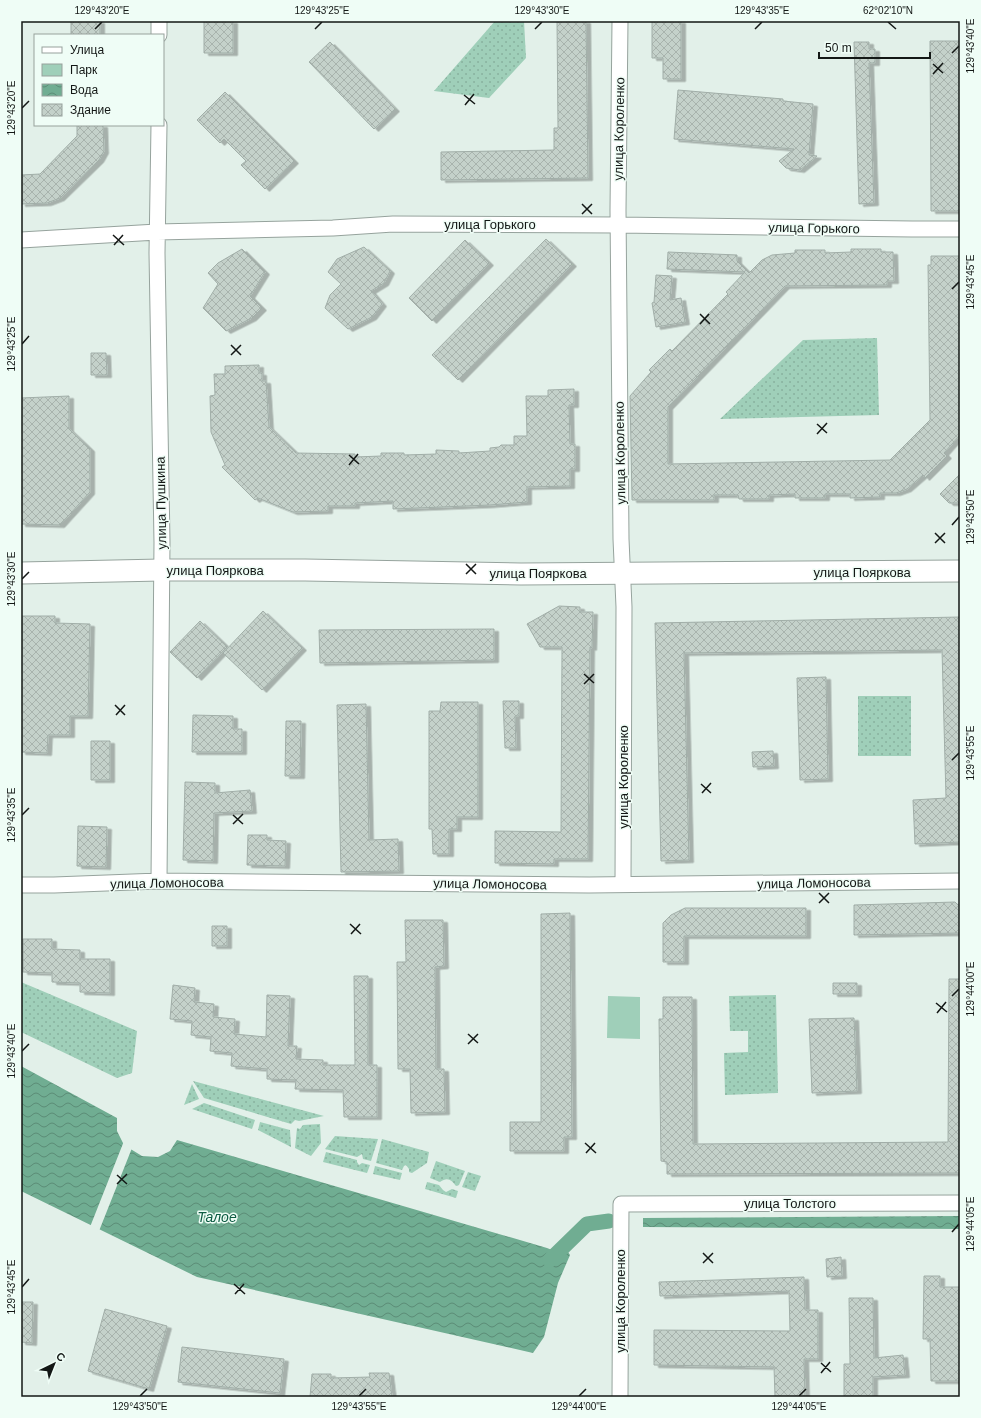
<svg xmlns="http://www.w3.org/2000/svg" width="981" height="1418" viewBox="0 0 981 1418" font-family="Helvetica,sans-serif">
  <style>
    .green { fill: url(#green-dots) }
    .pitch { fill: #9fcfb9 }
    .water { fill: url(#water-waves) }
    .pier { fill: #e2f0e9 }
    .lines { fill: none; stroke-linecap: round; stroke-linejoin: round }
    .canal { stroke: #70ad92; stroke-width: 15 }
    .building { fill: url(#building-cross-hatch); stroke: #a1aea8; filter: url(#shadow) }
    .street-casing { stroke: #96a39d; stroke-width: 17 }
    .secondary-casing { stroke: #96a39d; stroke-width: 23 }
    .street { stroke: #fff; stroke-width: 15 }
    .secondary { stroke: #fff; stroke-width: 21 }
    .ticks { fill: none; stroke: #131715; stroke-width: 1.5 }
    .labels { text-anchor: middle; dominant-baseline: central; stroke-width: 3; stroke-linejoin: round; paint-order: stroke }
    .street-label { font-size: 13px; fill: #131715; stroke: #effdf6 }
    .water-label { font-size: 14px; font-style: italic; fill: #0d5c42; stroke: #effdf6 }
    .neatline { fill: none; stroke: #131715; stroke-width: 1.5 }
    .ticks-label { font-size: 10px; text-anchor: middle; fill: #131715 }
  </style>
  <defs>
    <pattern id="green-dots" width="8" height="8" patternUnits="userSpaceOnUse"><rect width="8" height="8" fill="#9fcfb9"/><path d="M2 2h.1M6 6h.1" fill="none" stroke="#88b19e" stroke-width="1.8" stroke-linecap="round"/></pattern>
    <pattern id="water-waves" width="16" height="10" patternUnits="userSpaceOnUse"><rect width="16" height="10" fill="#70ad92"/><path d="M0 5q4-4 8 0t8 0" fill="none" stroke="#5b8c76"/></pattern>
    <pattern id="building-cross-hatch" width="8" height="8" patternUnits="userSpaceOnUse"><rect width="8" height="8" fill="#c4d1ca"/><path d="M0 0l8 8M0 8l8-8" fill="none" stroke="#a8b3ad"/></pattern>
    <filter id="shadow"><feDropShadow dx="4.5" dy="2.5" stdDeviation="0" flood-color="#0004"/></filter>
  </defs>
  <rect width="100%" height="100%" fill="#e2f0e9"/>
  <path class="green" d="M495,21H524L526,58L489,98L434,91Z
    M877,338L879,415L720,419L803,340Z
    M858,696H911V756H858Z
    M21,982L137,1031L132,1073L117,1078L21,1032Z
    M776,995L778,1093L725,1095L724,1053L748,1052V1031H730L729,996Z
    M193,1081L324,1116L299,1121L295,1120L291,1124L204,1098Z
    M192,1084L199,1099L184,1105Z
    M204,1103L255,1120L252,1129L192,1109Z
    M260,1122L290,1130L291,1147L258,1130Z
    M320,1124L321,1143L311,1156L295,1148L297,1128L300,1129L303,1125Z
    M335,1136L378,1139L371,1161L363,1159L362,1154L357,1157L325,1149Z
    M382,1139L429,1152L427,1163L412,1173L409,1172V1169L406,1165L404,1166L402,1170L376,1163Z
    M326,1152L357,1160V1162L359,1165L362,1163L370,1165L367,1173L323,1162Z
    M436,1161L465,1171L459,1185L456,1186C451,1179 447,1177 440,1182L430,1178Z
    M375,1166L402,1173L400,1180L373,1174Z
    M468,1172L481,1176L475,1191L462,1187Z
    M427,1182L439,1185L443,1190L446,1192L452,1189L458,1191L456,1198L425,1189Z"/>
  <path class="pitch" d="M608,996L640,997V1039L607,1038Z"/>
  <path class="water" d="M21,1066L117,1118V1131L124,1145L142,1156L158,1157L170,1151L177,1140L547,1248L552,1250L562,1243L570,1255L558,1283L544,1337L533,1353L197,1277L21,1191Z
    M960,1216V1229L643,1227V1218Z"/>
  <path class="pier" d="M124,1141L126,1143L132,1148L99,1231L90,1227Z"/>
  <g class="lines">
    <path class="canal" d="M550,1260L587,1224L609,1221"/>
  </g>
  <path class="building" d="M71,21H100V35H71Z
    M204,21H233V53H204Z
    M557,21H586L588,178L441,180V152L554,150V128H558Z
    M652,21H681V79H663V58H652Z
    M930,41H960V211H931Z
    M330,42L395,109L374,129L309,62Z
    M854,42H869V49H875V63H869L874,203L859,204Z
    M678,90L783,99V101L813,104L809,155L817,156L800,170L786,168L779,161L794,149L674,139Z
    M225,92L294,161L265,189L241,165L246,161L224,139L220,143L197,120Z
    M77,125H103L104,151L99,160L60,198L47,203L21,204V175L40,174L77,136Z
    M546,239L572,264L458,380L432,355Z
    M465,240L489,263L432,321L409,298Z
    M364,247L390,271L384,283L371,291L382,304L372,317L348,329L325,308L330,295L341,284L328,272L337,259Z
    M242,249L265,272L250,296L262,308L252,318L226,331L203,308L218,284L208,273L218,263Z
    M851,249H881V252H893L894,281H887V285L785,286L668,407V464L890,460L930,420L928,265H931V256H960V435L944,453L947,456L925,478L923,475L907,489L896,493H880V497L850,498V494H825V498H795V494L769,495V499H739L738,495H714V500H632L630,396L651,372L649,370L670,349L672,351L728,294L726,292L745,272L667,269L668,252L737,255V261L749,273L762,260L772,255L795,253V250H825V253L851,252Z
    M656,275L672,276L670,300L681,298L685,322L656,327L652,303L654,302Z
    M91,353H106L107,375H91Z
    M259,365V373H262V381H266L269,427L296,453L355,454V457L381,456V453H404V455L436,454V450L459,451V453L490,451V448L499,447L501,445H514V436H527L526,396H548V390L574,389V405H569L570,444H575V469H570V486L527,487V502L490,505L393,509V501L355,503V506H328V511L293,512L258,498L255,500L222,467L225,465L211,432L210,396L215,395L214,374H225V366Z
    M69,396V429L90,449V492L60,525L21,524V398Z
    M960,474V503H949L940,494Z
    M559,606L580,607V612H593L592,648L590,647L588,859H554V864L495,863V831L561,832L562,647H540L527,624Z
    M263,611L302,648L262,690L223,653Z
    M22,616H55V623L90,624L88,716H70V735H48L47,753L21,752Z
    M960,617V842L915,844L913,800L946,798L942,650L684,653L689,860L661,861L655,623Z
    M200,621L227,647L197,678L170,652Z
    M494,629V660L320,663L319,630Z
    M826,677L828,779L800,780L797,678Z
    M503,701H519V716H515L516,748H505Z
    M441,702H478V817H457V829H449V854H433L432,829H429V711H440Z
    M366,704L369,840L398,839L399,871L341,872L337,705Z
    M193,715L233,716V729H242V752H192Z
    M286,721H301L300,776H285Z
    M91,741H110V780H91Z
    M773,751L774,766L753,767L752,752Z
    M185,782L215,783V793L250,790L252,811L214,813L213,861L183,860Z
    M78,826L107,827L106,867L77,866Z
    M248,835H267V840L286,841L285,866L247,865Z
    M955,902L960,907V933L854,935V905Z
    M685,908H806V936H684V962H663V923L671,915Z
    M570,913L572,1137H564V1151H510V1122H541V914Z
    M405,920H443L444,966L435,967L436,1069H444L445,1112L411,1113L410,1069H398L397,962H406Z
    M212,926H227V946H212Z
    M23,939H52V949L80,950V959H110V993L80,992V983L52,982V973L23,972Z
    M354,976H368V1065H377V1117H344L343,1090L295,1089L296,1080L267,1079V1069L231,1066L232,1053L210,1051L211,1037L191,1035L192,1021L170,1019L173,985L195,988L194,1002L214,1004L213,1017L235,1019L234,1034L266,1037L267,995L290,996L288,1046H297L296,1059L323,1060V1065H355Z
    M949,979H960V1173L667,1174V1162L661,1161L659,1019H663V997H692L693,1144L948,1142Z
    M833,983H857V994H833Z
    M854,1018L857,1091L812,1093L809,1019Z
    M841,1257L842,1276L827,1277L826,1259Z
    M924,1276H940V1287H960V1381H931L930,1339H923Z
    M804,1277L805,1310H818V1359H804L805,1397H775L774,1367L654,1365V1330L790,1331L789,1291L660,1296L659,1282Z
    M849,1298H873L874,1358L903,1355L905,1375L873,1377V1397H844V1364H850Z
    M21,1302H33L32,1343L21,1342Z
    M105,1309L167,1326L149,1389L88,1371Z
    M182,1347L284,1359L280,1393L178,1382Z
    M369,1373H389L392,1397H310L312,1374H331V1378L370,1377Z"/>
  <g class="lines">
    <defs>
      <path id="street" d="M620,21L618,210L621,539L624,607L623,884
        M159,35V21
        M159,125L157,253L162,542L159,881
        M21,240L157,232L333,228L393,224L618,225L912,229H960
        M21,885H54L159,881L589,885L960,881
        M620,1397L621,1204L960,1203"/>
      <path id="secondary" d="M21,573L161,570H305L521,574L960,571"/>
    </defs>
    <use href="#street" class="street-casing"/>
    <use href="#secondary" class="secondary-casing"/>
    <use href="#street" class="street"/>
    <use href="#secondary" class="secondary"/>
  </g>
  <path class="ticks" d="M888,22L896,29M95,29L102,22M315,29L322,22M535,29L542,22M755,29L762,22M952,53L959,46M933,64L943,73M933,74L943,63M464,95L475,104M465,105L474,94M22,108L29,101M582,204L592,214M582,214L592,204M113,235L124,245M114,245L123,235M952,289L959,282M700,314L710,324M700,324L709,314M22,344L29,336M231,345L241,355M231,355L241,345M817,424L827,433M817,434L827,423M349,455L359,464M349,465L358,454M952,525L959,517M935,533L945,543M935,543L945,533M466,564L476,574M466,574L476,564M22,579L29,572M584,674L594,683M584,684L594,674M115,705L125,715M116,715L125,705M952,760L959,753M701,784L711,793M702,793L711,783M22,815L29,808M233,815L243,824M233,824L243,814M819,893L829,903M819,903L829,893M350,924L361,934M351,934L360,924M952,996L959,989M936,1003L947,1012M937,1013L946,1002M468,1034L478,1043M468,1044L478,1034M22,1051L29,1044M585,1143L596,1153M586,1153L595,1143M117,1175L127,1184M117,1184L127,1174M952,1232L959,1224M703,1253L713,1263M703,1263L713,1253M234,1284L245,1294M22,1287L29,1279M235,1294L244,1284M821,1363L831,1372M821,1373L830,1362M140,1396L147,1389M359,1396L366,1389M579,1396L586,1389M799,1396L806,1389"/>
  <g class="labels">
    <g class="street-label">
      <text transform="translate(619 129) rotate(-89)">улица Короленко</text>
      <text x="490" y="224">улица Горького</text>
      <text transform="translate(814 228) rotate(1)">улица Горького</text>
      <text transform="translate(620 453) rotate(-91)">улица Короленко</text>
      <text transform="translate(161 503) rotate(-91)">улица Пушкина</text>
      <text x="215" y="570">улица Пояркова</text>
      <text x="862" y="572">улица Пояркова</text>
      <text x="538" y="573">улица Пояркова</text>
      <text transform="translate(623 777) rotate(-90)">улица Короленко</text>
      <text transform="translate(167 883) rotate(-1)">улица Ломоносова</text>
      <text transform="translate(814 883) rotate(-1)">улица Ломоносова</text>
      <text transform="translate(490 884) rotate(1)">улица Ломоносова</text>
      <text x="790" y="1203">улица Толстого</text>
      <text transform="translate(620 1301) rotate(-90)">улица Короленко</text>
    </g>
    <g class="water-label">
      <text x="217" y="1217">Талое</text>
    </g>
  </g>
  <rect width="981" height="1418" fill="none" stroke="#effdf6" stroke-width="44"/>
  <rect x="34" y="34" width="130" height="92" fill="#effdf6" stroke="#97a19c"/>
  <rect x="42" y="47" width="20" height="6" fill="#ffffff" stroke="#97a19c"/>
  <text x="70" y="54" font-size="12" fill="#131715">Улица</text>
  <rect x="42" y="64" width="20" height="12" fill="#9fcfb9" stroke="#97a19c"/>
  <text x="70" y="74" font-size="12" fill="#131715">Парк</text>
  <rect x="42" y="84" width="20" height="12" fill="url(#water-waves)" stroke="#97a19c"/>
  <text x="70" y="94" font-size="12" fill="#131715">Вода</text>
  <rect x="42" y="104" width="20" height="12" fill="url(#building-cross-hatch)" stroke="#97a19c"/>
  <text x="70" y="114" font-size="12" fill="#131715">Здание</text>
  <g transform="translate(54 1364) rotate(43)" stroke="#effdf6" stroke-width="3" paint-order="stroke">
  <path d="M0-3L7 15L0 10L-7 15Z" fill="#131715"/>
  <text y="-6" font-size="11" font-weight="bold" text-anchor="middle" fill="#131715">С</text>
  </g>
  <path d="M819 52v6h111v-6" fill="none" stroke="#131715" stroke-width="2"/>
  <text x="825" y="52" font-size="12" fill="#131715" stroke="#effdf6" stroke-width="3" paint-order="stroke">50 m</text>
  <rect x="22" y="22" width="937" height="1374" class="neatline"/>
  <g class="ticks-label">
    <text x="102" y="14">129°43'20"E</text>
    <text x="322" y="14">129°43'25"E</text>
    <text x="542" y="14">129°43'30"E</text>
    <text x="762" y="14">129°43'35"E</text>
    <text x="888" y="14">62°02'10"N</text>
    <text transform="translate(970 46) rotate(-90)" y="4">129°43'40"E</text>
    <text transform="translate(11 108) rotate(-90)" y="4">129°43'20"E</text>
    <text transform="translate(970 282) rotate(-90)" y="4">129°43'45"E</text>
    <text transform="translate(11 344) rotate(-90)" y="4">129°43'25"E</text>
    <text transform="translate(970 517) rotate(-90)" y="4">129°43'50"E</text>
    <text transform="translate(11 579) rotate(-90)" y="4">129°43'30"E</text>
    <text transform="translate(970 753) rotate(-90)" y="4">129°43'55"E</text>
    <text transform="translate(11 815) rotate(-90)" y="4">129°43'35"E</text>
    <text transform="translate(970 989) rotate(-90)" y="4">129°44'00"E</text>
    <text transform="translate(11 1051) rotate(-90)" y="4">129°43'40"E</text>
    <text transform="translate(970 1224) rotate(-90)" y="4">129°44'05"E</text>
    <text transform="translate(11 1287) rotate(-90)" y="4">129°43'45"E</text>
    <text x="140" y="1410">129°43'50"E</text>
    <text x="359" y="1410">129°43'55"E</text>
    <text x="579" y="1410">129°44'00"E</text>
    <text x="799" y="1410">129°44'05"E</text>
  </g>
</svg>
